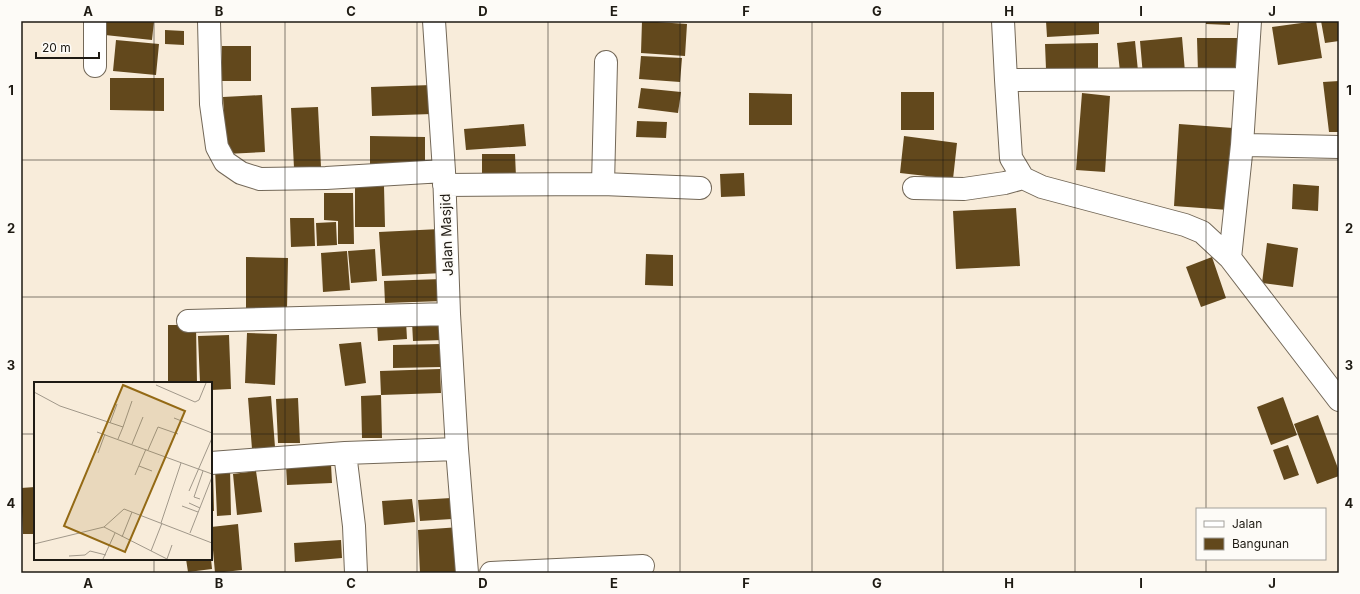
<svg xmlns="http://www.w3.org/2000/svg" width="1360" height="594" viewBox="0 0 1360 594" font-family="Inter,sans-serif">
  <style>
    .building { fill: #62481c }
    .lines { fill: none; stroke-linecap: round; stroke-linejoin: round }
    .minor-casing { stroke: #736858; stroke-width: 24 }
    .minor { stroke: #fff; stroke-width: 22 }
    .grid { fill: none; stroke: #1e1a13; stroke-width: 1; stroke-opacity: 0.55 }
    .labels { text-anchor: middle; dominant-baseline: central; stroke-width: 4; stroke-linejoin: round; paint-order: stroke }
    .street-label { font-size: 14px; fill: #1e1a13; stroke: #fdfbf7 }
    .inset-road { fill: none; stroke: #a1988a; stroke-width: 1 }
    .view { fill: #946a15; fill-opacity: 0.15; stroke: #946a15; stroke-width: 2 }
    .inset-edge { fill: none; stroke: #1e1a13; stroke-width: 2 }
    .neatline { fill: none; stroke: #1e1a13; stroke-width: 1.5 }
    .grid-label { font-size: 13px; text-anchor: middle; font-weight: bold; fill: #1e1a13 }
  </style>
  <rect width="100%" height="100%" fill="#f8ecda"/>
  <path class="building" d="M106,21H154L152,40L105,35Z
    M642,21L687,24L685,56L641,53Z
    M1046,21H1099V34L1047,37Z
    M1206,21H1230V25L1206,24Z
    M1316,21L1322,58L1278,65L1272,27Z
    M1321,21H1339V41L1325,43Z
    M165,30L184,31V45L165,44Z
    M1182,37L1185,72L1143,76L1140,41Z
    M1197,38H1238L1239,72L1198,73Z
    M116,40L159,44L156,75L113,71Z
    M1135,41L1138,71L1120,72L1117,43Z
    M1098,43V68L1046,69L1045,44Z
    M222,46H251V81H222Z
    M641,56L682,58L680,82L639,79Z
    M110,78H164V111L110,110Z
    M1339,81V132H1329L1323,82Z
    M432,85V114L372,116L371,87Z
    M641,88L681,92L678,113L638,108Z
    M901,92H934V130H901Z
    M749,93L792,94V125H749Z
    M1082,93L1110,96L1105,172L1076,170Z
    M262,95L265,152L226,154L223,97Z
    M318,107L321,167L294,168L291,108Z
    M637,121L667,122L666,138L636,137Z
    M524,124L526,146L466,150L464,129Z
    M1179,124L1233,128L1228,210L1174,206Z
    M370,136L425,137V165H370Z
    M904,136L957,143L953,179L900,173Z
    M482,154H515L516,177H482Z
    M744,173L745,196L721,197L720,174Z
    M1293,184L1319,186L1318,211L1292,209Z
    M384,186L385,227H355V187Z
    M324,193H353L354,244H338V221L324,220Z
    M1016,208L1020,266L956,269L953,211Z
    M290,218H314L315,246L291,247Z
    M336,222L337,245L317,246L316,223Z
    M440,229L443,273L382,276L379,232Z
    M1267,243L1298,248L1293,287L1262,283Z
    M375,249L377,281L351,283L348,251Z
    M347,251L350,290L323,292L321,253Z
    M646,254L673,255V286L645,285Z
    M246,257L288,258L287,309L246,308Z
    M1212,257L1226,298L1201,307L1186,267Z
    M442,279L443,301L385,303L384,281Z
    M406,321L407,339L378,341L377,323Z
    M443,321V340L413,341L412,322Z
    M168,325H196L197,383H168Z
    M247,333L277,334L275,385L245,383Z
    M229,335L231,389L211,390V383H200L198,336Z
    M361,342L366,383L345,386L339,344Z
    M441,344V367L393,368V345Z
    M440,369L441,393L381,395L382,438H362L361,396L381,395L380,371Z
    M271,396L275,447L252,449L248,398Z
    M1283,397L1297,435L1271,445L1257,407Z
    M298,398L300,443H278L276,399Z
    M1318,415L1339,471V476L1317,484L1294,424Z
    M1288,445L1299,475L1284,480L1273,450Z
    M331,464L332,483L287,485L286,465Z
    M230,467L231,515L217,516L215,468Z
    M211,471H213L214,511H211Z
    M256,471L262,512L237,515L233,474Z
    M35,487V534H23L21,488Z
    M451,498L452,519L420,521L418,500Z
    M412,499L415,522L384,525L382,501Z
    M238,524L242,570L215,573L211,527Z
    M460,527L462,573H420L418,530Z
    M341,540L342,558L295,562L294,543Z
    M186,559H211L212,569L188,572Z"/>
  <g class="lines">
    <defs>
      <path id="minor" d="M209,21L211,104L217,147L225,162L241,173L260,179L326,178L444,171
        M434,21L444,171L449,314L457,449L467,573
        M1003,21L1006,80L1011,158L1023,178L1042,187L1057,191L1185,225L1202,232L1230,258L1339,400
        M95,66V21
        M1006,80L1246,79
        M1242,145L1339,147
        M603,184L606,62
        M444,185L603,184L700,188
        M914,188L964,189L1005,183L1023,178
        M1230,258L1242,145L1250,21
        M188,321L449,314
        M345,453L457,449
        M211,463L345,453L354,526L356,573
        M491,573L643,566"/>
    </defs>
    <use href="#minor" class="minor-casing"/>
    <use href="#minor" class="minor"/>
  </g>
  <path class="grid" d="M154,21V383M285,21V573M417,21V573M548,21V573M680,21V573M812,21V573M943,21V573M1075,21V573M1206,21V509M21,160H1339M21,297H1339M21,434H35M211,434H1339M154,559V573M1206,559V573"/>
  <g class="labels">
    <g class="street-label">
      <text transform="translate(446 235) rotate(-92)">Jalan Masjid</text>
    </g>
  </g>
  <g transform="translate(34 382)">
    <rect width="178" height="178" fill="#f8ecda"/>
    <path class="inset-road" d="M122,3L161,20L165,18L172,1M0,10L26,24L89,45L98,19M140,36L178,51M76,41L83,22M63,50L178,92M84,57L89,45M98,62L109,35M114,68L124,45L144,52M64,71L71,52M105,84L118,89M101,93L112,67M155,109L178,56M166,117L160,115L169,89M155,121L166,126M148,124L164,130M127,141L147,81M70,145L133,177M156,151L178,95M88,155L98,130M0,162L70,145L90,127L178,161M117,169L128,141M35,174L51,173L56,169L72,173M69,177L81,151M133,177L138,163"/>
    <path class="view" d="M89,3L151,29L91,170L30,144Z"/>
    <rect width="178" height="178" class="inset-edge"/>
  </g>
  <rect width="1360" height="594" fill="none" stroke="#fdfbf7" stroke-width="44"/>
  <rect x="1196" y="508" width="130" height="52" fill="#fdfbf7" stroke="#a4a19c"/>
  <rect x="1204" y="521" width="20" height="6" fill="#ffffff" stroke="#a4a19c"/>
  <text x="1232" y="528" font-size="12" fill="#1e1a13">Jalan</text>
  <rect x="1204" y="538" width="20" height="12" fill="#62481c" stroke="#a4a19c"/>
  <text x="1232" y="548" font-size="12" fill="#1e1a13">Bangunan</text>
  <path d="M36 52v6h63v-6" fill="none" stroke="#1e1a13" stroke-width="2"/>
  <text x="42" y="52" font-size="12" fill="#1e1a13" stroke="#fdfbf7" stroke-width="3" paint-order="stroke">20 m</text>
  <rect x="22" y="22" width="1316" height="550" class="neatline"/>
  <g class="grid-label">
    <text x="88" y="16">A</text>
    <text x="219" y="16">B</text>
    <text x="351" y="16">C</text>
    <text x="483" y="16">D</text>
    <text x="614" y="16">E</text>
    <text x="746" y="16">F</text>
    <text x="877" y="16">G</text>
    <text x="1009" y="16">H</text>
    <text x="1141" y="16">I</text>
    <text x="1272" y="16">J</text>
    <text x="11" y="95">1</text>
    <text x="1349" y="95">1</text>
    <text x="11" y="233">2</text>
    <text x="1349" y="233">2</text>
    <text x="11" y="370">3</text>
    <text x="1349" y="370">3</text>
    <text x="11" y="508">4</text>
    <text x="1349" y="508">4</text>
    <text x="88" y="588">A</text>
    <text x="219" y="588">B</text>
    <text x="351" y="588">C</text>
    <text x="483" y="588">D</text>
    <text x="614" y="588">E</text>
    <text x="746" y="588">F</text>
    <text x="877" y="588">G</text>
    <text x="1009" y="588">H</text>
    <text x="1141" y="588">I</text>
    <text x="1272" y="588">J</text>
  </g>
</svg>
